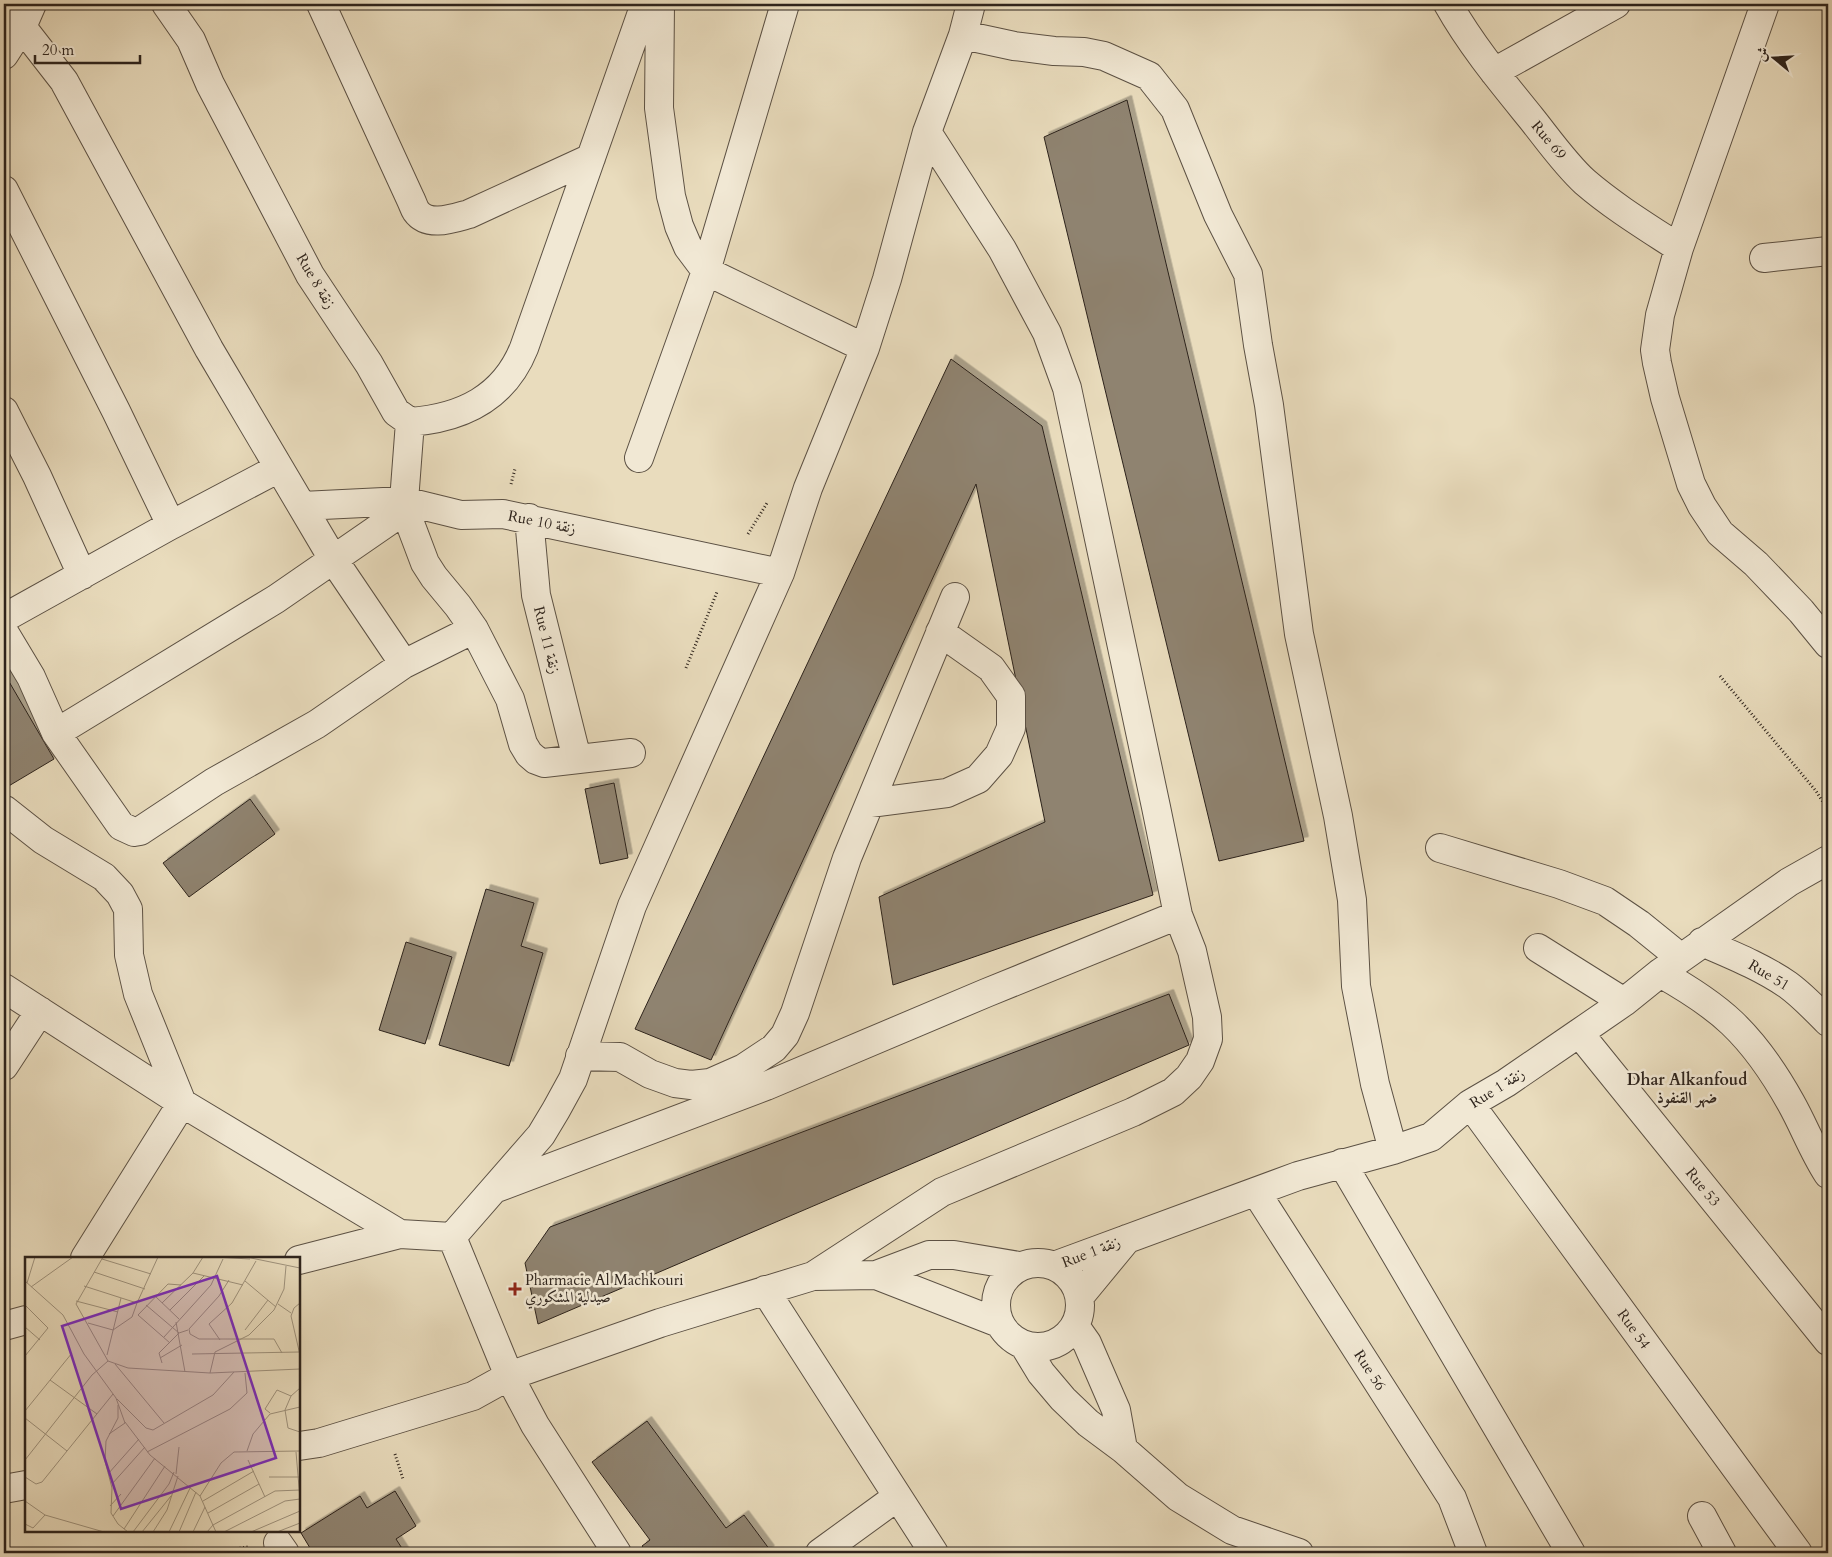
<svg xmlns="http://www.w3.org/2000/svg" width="1832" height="1557" viewBox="0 0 1832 1557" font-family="Cardo,Amiri,serif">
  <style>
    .building { fill: #8f8370; stroke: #2d231c; filter: url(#shadow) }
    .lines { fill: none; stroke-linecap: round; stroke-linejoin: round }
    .minor-casing { stroke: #5c5144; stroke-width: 30 }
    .path { stroke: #2d231c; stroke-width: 3; stroke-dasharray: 1 2.5; stroke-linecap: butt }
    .minor { stroke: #f1e8d4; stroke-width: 28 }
    .poi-dot { fill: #8f2418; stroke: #f1e8d4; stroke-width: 2 }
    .labels { text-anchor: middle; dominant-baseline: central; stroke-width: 5; stroke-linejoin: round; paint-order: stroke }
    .street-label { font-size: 15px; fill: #2d231c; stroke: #f1e8d4 }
    .poi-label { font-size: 15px; fill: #2d231c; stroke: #f1e8d4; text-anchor: start }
    .neighbourhood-label { font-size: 16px; font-weight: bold; fill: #2d231c; stroke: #f1e8d4 }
    .inset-road { fill: none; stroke: #9e927d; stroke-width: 1 }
    .view { fill: #7b2cbf; fill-opacity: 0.15; stroke: #7b2cbf; stroke-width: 2.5 }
    .inset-edge { fill: none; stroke: #2d231c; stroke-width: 2.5 }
  </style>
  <defs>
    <filter id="shadow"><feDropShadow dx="4.5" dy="-4.5" stdDeviation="0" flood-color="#0004"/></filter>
  </defs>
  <rect width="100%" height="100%" fill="#e9dcbd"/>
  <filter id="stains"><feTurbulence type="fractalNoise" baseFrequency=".004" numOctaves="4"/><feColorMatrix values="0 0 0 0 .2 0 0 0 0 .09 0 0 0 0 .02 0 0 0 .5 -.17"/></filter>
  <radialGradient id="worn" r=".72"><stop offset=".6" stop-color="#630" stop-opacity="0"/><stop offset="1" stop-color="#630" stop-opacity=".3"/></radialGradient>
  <path class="building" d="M1127,100L1304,841L1219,861L1044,137Z
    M951,359L1042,426L1153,895L893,985L879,897L1045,822L976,484L711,1060L635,1029Z
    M4,673L54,759L7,787L4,782Z
    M614,783L628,858L600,864L585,789Z
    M250,799L275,834L189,897L163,863Z
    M486,889L534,903L521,946L543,953L509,1066L439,1045Z
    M406,942L452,957L425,1044L379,1030Z
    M1169,994L1189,1045L538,1324L525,1263L550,1227Z
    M647,1421L726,1528L744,1515L770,1550L765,1553H648L642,1546L650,1540L592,1462Z
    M395,1491L416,1526L396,1539L405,1553H313L301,1533L360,1496L367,1508Z"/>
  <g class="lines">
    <defs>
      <path id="minor" d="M166,4L191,40L210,84L310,275L369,364L396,412L410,422C462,418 504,398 524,348L645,4
        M321,4L411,200C413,204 414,208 416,211C428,228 454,218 469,214L591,158
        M660,4L659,108L671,196L679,226L688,247L706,271L865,348
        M1448,4C1471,45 1501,81 1531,118C1547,138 1566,165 1585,182C1614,207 1647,227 1679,248
        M1765,4L1679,248L1660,315L1655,350L1657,363L1665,398L1691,484L1702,506L1720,533L1756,564L1801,611L1828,644
        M4,12L22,27L64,81L209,349L333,559L404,664
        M963,35L1014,46L1054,51L1084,52L1104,56L1149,76L1175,109L1218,215L1248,274L1258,345L1269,405L1299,634L1338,816L1352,900L1356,986L1375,1084L1393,1150
        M4,55L22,27L32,4
        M1494,72L1616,4
        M4,190L116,411L171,525
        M1764,258L1828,251
        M4,411L37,476L82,575
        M410,422L404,501L405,510L425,563L434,577L458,606L474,629L510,699L523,744L529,754L536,760L544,763L631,753
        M639,458L706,271L785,4
        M302,506L404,501L461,515L503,514L780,573
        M529,518L536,595L577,759
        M4,618L171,525L279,468
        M4,632L31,677L56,733L121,826L134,832L140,831L214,782L317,724L404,664L474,629
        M56,733L276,599L405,510
        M870,803L947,793L978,779L999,755L1011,728V696L991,668L940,632
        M4,812L5,810L43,840L104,877L120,894L128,909L129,955L138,994L182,1103L85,1258
        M1440,848L1559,884L1605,901L1639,924L1681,958
        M1702,942C1732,955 1762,967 1788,985C1803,996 1815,1009 1828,1022
        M1538,948L1624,1002
        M1660,973C1685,987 1711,1003 1732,1023C1754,1044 1776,1076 1791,1103C1804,1126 1813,1151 1828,1174
        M4,988L182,1103L400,1234
        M1579,1033L1828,1341
        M580,1056L620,1057L650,1074L675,1083L691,1085L710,1083L744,1068L774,1048L785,1035L795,1013L847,858L955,597
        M4,1066L40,1011
        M1470,1104L1798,1553
        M1342,1163L1571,1553
        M494,1189L766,1086L986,993L1178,915
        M1256,1192L1452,1498L1473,1553
        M299,1260L400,1234L452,1237
        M996 1305a42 42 0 1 1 84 0a42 42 0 1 1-84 0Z
        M1054,1266L1298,1176L1393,1150L1431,1137L1470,1104L1506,1083L1579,1033L1624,1002L1660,973L1789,882L1828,860
        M876,1275L999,1323
        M813,1276L942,1192L1133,1112L1173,1092L1189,1077L1200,1061L1208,1039L1207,1017L1192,951L1178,915L1156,807L1067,388L1047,333L1002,249L927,132
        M765,1290L934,1553
        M1080,1296L1127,1239
        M4,1326L26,1320
        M1075,1326L1087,1343L1116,1410L1123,1449
        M1024,1345L1041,1373L1063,1399L1088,1423L1123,1449L1178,1497L1232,1530L1299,1553
        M299,1446L319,1443L473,1396L509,1376L660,1323L813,1276L876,1275L929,1255H954L1019,1266
        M4,1489L26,1485
        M1702,1516L1722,1553
        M278,1543L285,1553
        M617,1553L535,1425L509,1376L452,1237L541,1135L556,1110L573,1079L632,906L780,573L808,488L865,348L887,279L927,132L963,35L971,4
        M820,1553L897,1497"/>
    </defs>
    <use href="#minor" class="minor-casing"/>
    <path class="path" d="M511,484L515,469
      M748,534L767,503
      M686,668L717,592
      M1720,676L1816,791L1828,810
      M395,1454L403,1479
      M205,1553L248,1547"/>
    <use href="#minor" class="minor"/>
  </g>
  <path class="poi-dot" d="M512.5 1281.5h5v5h5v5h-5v5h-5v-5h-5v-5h5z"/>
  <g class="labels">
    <g class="street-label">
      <text transform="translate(1549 140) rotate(50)">Rue 69</text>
      <text transform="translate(316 281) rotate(59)">Rue 8 زنقة</text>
      <text transform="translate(542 522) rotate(11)">Rue 10 زنقة</text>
      <text transform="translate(547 640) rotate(76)">Rue 11 زنقة</text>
      <text transform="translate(1769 975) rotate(31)">Rue 51</text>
      <text transform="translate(1497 1088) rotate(-32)">Rue 1 زنقة</text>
      <text transform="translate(1703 1187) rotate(51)">Rue 53</text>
      <text transform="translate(1091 1252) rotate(-21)">Rue 1 زنقة</text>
      <text transform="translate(1634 1329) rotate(54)">Rue 54</text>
      <text transform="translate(1370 1370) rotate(57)">Rue 56</text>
    </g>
    <g class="poi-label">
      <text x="525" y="1280">Pharmacie Al Machkouri<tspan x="525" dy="17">صيدلية المشكوري</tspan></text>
    </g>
    <g class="neighbourhood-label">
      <text x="1687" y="1080">Dhar Alkanfoud<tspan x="1687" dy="18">ضهر القنفوذ</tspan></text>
    </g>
  </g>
  <g transform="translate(25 1257)">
    <rect width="275" height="275" fill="#e9dcbd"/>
    <path class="inset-road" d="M78,0L51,47L83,104M190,0L225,2M221,0L275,11M77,2L126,17M69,15L120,32M168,16L218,28M204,23L194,39L164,72L165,77L174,82H249L257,96M0,24L38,58L59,97L91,141L100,166L84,177M220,24L251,50M2,26L10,0M59,29L112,46L107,60L88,73L63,66M6,30L48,0M130,39L154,62M51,44L93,55M112,46L133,0M137,46L168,16L178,0M275,46L269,51L266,59L275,98M253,47L266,56M0,48L23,71L0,99M121,48L154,76M145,53L179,19M151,65L160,115M0,70L15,83M220,73L243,43M139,80L186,28L198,2M195,83L184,67L207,46L231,4M145,86L113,58L143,27L156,28M167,97L274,95M82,98L96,41M135,101L157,88M137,106L134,96L154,76L163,73M90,107L139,166M185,116L190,95L224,78L249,53L259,32L261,9M25,123L72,157M275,131L266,139L260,153L263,171L275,175M92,142L121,171L128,173L188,138L209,115M93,148V161L81,184L80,204L87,231L86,256L93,267L103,275M0,154L47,96M245,156L240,152L252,133L266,139M0,161L42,194M100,165L125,198L175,239L191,275M222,194L228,177L245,157L275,150M122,195L205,152L222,136L220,116M271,195L275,242M0,203L67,118L83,104L103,111L185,116L275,112M223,203L240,240M83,217L114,182M151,217L154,190M0,220L11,227L17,225L88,137M244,220H275M87,227L120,190M175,239L196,206L209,195L275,194M0,244L20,258L79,275M178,244L229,214M85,249L96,237M183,256L234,227M88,259L130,201M0,267L8,271L20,258M99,272L140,209M108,275L144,227L149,215M117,275L146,239M128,275L142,253L153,219M144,275L166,229M154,275L171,235M168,275L180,250M182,275L188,268L250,234L275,233M199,275L260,244L275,242M226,275L275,254M252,275L275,266"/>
    <path class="view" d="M192,19L251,201L96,252L37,69Z"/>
    <rect width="275" height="275" class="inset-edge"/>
  </g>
  <rect width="1832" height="1557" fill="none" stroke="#e9dcbd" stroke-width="20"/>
  <rect x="5" y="5" width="1822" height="1547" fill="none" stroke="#2d231c" stroke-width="2.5"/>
  <rect x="10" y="10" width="1812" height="1537" fill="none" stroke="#2d231c"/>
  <g transform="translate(1774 58) rotate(288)" stroke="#f1e8d4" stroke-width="4" paint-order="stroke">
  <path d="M0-4L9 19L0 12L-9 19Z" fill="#2d231c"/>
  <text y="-8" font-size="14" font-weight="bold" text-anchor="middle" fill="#2d231c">ش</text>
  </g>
  <path d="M35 55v8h105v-8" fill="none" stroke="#2d231c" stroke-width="2.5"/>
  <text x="42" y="55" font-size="15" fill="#2d231c" stroke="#f1e8d4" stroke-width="4" paint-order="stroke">20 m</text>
  <rect width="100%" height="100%" filter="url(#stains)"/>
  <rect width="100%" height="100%" fill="url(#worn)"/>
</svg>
